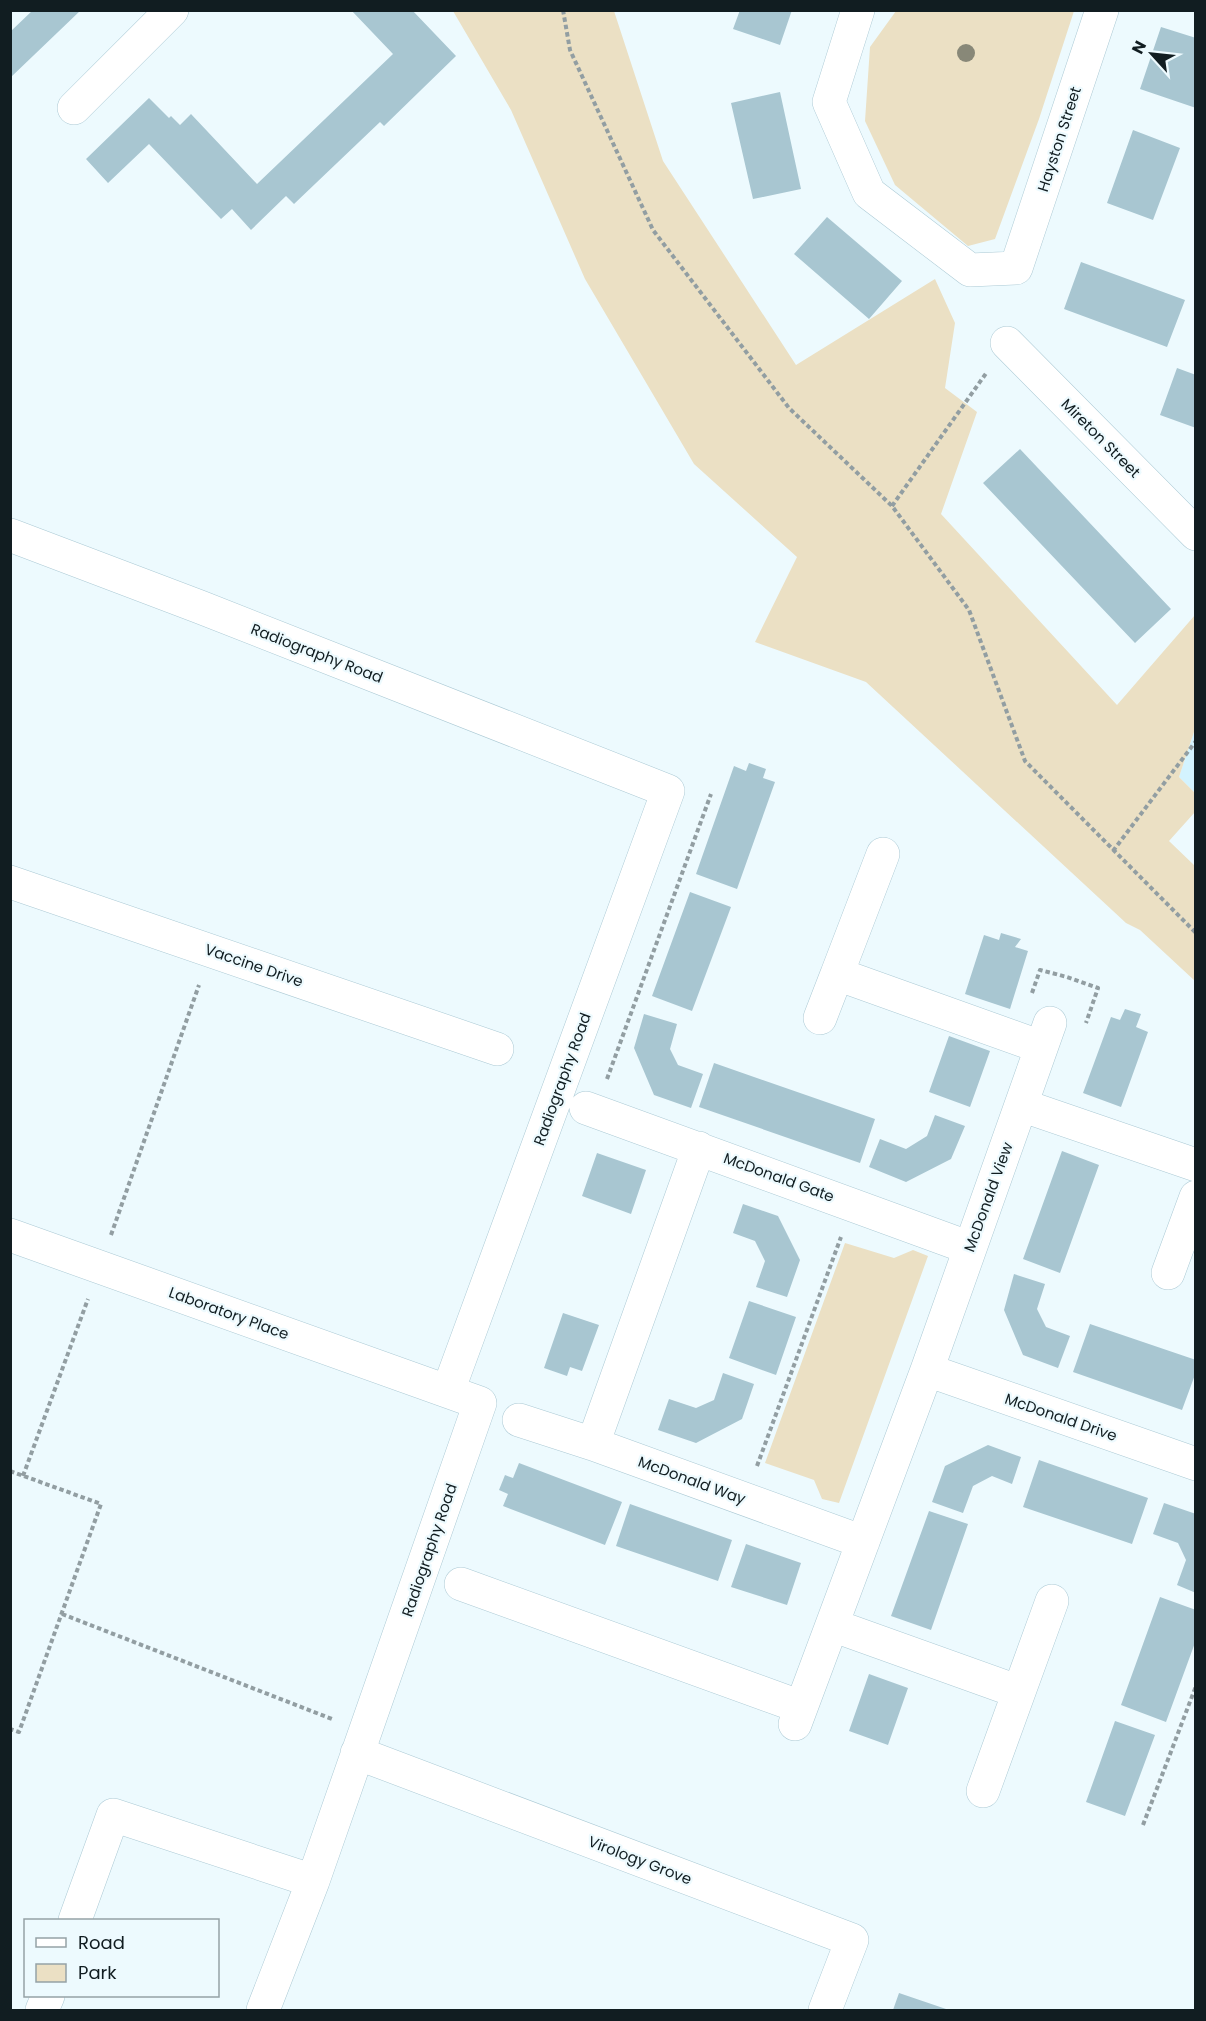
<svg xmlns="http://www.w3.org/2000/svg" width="1206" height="2021" viewBox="0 0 1206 2021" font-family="Poppins,sans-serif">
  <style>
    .built { fill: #d3f3fe }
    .green { fill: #ebe0c4 }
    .building { fill: #a8c6d1 }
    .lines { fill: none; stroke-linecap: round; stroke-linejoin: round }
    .minor-casing { stroke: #accad5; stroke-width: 34 }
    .path { stroke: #929ea2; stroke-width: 4; stroke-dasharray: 4.5 3; stroke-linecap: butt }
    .minor { stroke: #fff; stroke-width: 33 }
    .tree { fill: #888878 }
    .labels { text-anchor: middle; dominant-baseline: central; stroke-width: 4.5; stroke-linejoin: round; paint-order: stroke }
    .street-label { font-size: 15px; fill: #111d21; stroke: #edfafe }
  </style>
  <rect width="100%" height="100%" fill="#edfafe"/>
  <path class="built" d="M1195,729V793L1179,777Z"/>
  <path class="green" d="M453,11H614L663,161L796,365L935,279L955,323L945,388L977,412L941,514L1117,705L1195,615V729L1179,777L1195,793V812L1169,841L1195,866V981L1140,930L1126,923L866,682L755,642L797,557L694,464L585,279L511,110Z
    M896,11H1074L1039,119L995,239L968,246L895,185L865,121L870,47Z
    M845,1243L894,1258L913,1250L928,1256L839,1503L822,1499L814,1480L765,1463Z"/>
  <path class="building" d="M33,10H81L10,78V32Z
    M351,10H412L456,56L384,126L380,122L294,204L286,196L251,230L232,209L221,219L149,144L108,183L86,159L149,98L169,118L171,116L180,125L191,114L257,184L393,54Z
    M740,10H792L780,45L733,29Z
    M1161,27L1196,38V108L1140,89Z
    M780,92L801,189L753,199L731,103Z
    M1133,130L1180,148L1153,220L1107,203Z
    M827,217L902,281L869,319L794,254Z
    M1081,262L1185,300L1167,347L1064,309Z
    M1177,368L1196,375V428L1160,415Z
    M1020,449L1171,609L1135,643L983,483Z
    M749,763L766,769L763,778L775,782L737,889L696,874L734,766L746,771Z
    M690,892L731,907L692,1011L652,996Z
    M1001,933L1021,939L1015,947L1028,951L1010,1009L965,994L984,935L999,940Z
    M1125,1009L1141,1014L1136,1027L1148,1032L1121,1107L1083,1093L1111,1017L1120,1020Z
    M644,1014L677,1024L670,1049L678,1065L703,1074L691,1108L654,1095L634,1048Z
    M949,1036L990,1051L970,1107L929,1092Z
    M714,1063L875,1119L860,1163L699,1107Z
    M935,1115L965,1126L951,1159L906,1182L869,1167L880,1139L906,1149L927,1136Z
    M1062,1151L1099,1165L1060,1273L1023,1259Z
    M597,1153L646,1170L631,1214L582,1196Z
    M743,1204L778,1216L800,1260L787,1297L756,1287L765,1261L755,1241L733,1233Z
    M1014,1274L1045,1284L1037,1309L1046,1327L1070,1336L1058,1368L1023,1355L1004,1310Z
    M749,1301L796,1317L776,1375L729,1358Z
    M563,1313L599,1325L582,1371L570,1367L567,1376L544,1368Z
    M1090,1324L1196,1360V1372L1182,1410L1073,1372Z
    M723,1373L754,1384L742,1419L696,1443L658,1430L669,1399L696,1408L714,1400Z
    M988,1445L1021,1457L1012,1484L992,1476L973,1486L963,1513L932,1502L945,1466Z
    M1039,1460L1148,1498L1132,1544L1023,1507Z
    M519,1463L622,1502L605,1545L503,1506L508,1494L499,1490L505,1475L513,1478Z
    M1164,1503L1196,1514V1593L1177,1585L1186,1560L1178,1543L1153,1534Z
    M630,1504L732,1540L718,1581L616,1546Z
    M929,1511L968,1524L931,1630L891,1616Z
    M746,1544L801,1563L787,1605L731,1587Z
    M1160,1597L1196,1610V1640L1166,1722L1121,1705Z
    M869,1674L908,1688L888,1745L849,1731Z
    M1115,1721L1155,1735L1125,1816L1086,1802Z
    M899,1993L949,2010H893Z"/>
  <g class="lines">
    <defs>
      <path id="minor" d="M858,10L829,102L869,193L970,270L1016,268L1102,10
        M74,108L172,10
        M1007,343L1196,534
        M10,535L200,607L668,791L448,1391
        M883,854L837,974L1041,1047
        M10,882L497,1049
        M820,1018L837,974
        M1021,1105L1196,1165
        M586,1108L970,1248
        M10,1235L480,1403L313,1881L263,2010
        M1168,1273L1196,1197
        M927,1370L1196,1464
        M519,1420L593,1444L863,1542
        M593,1444L699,1148
        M461,1584L801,1707
        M832,1625L1019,1692
        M795,1724L927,1370L1050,1023
        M357,1753L852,1940L825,2010
        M983,1791L1052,1601
        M75,1920L113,1815L313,1881
        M42,2010L48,1996"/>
    </defs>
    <use href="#minor" class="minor-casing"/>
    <path class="path" d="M563,10L570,50L653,230L789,408L892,506L969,610L1025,761L1196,933
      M892,506L987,372
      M1113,851L1196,741
      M1032,993L1040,970L1067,977L1098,988L1086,1023
      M607,1079L711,794
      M111,1235L199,985
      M757,1466L841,1237
      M10,1471L101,1504L19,1732L10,1729
      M23,1476L88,1299
      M62,1614L332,1719
      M1143,1825L1196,1686"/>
    <use href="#minor" class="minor"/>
  </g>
  <circle class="tree" cx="966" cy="53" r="9"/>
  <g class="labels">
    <g class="street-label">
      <text transform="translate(1059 139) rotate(-72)">Hayston Street</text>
      <text transform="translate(1101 438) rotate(45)">Mireton Street</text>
      <text transform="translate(317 653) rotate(21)">Radiography Road</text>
      <text transform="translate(254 965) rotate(19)">Vaccine Drive</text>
      <text transform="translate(562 1079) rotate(-70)">Radiography Road</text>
      <text transform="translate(779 1177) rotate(20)">McDonald Gate</text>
      <text transform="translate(988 1197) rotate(-70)">McDonald View</text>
      <text transform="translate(229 1313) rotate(20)">Laboratory Place</text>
      <text transform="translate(1061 1417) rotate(19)">McDonald Drive</text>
      <text transform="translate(692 1480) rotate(20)">McDonald Way</text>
      <text transform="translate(429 1550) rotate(-71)">Radiography Road</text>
      <text transform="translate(640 1860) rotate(21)">Virology Grove</text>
    </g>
  </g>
  <rect width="1206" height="2021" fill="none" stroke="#111d21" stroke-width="24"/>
  <rect x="24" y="1919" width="195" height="78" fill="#edfafe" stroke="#95a2a6" stroke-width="1.5"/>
  <rect x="36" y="1938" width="30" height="9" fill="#ffffff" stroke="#95a2a6" stroke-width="1.5"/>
  <text x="78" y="1949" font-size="18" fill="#111d21">Road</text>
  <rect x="36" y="1964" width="30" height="18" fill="#ebe0c4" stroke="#95a2a6" stroke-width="1.5"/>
  <text x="78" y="1979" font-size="18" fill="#111d21">Park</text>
  <g transform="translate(1152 54) rotate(297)" stroke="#edfafe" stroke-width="4.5" paint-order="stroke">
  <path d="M0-4.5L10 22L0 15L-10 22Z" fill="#111d21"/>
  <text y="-9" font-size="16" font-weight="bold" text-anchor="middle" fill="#111d21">N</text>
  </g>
</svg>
